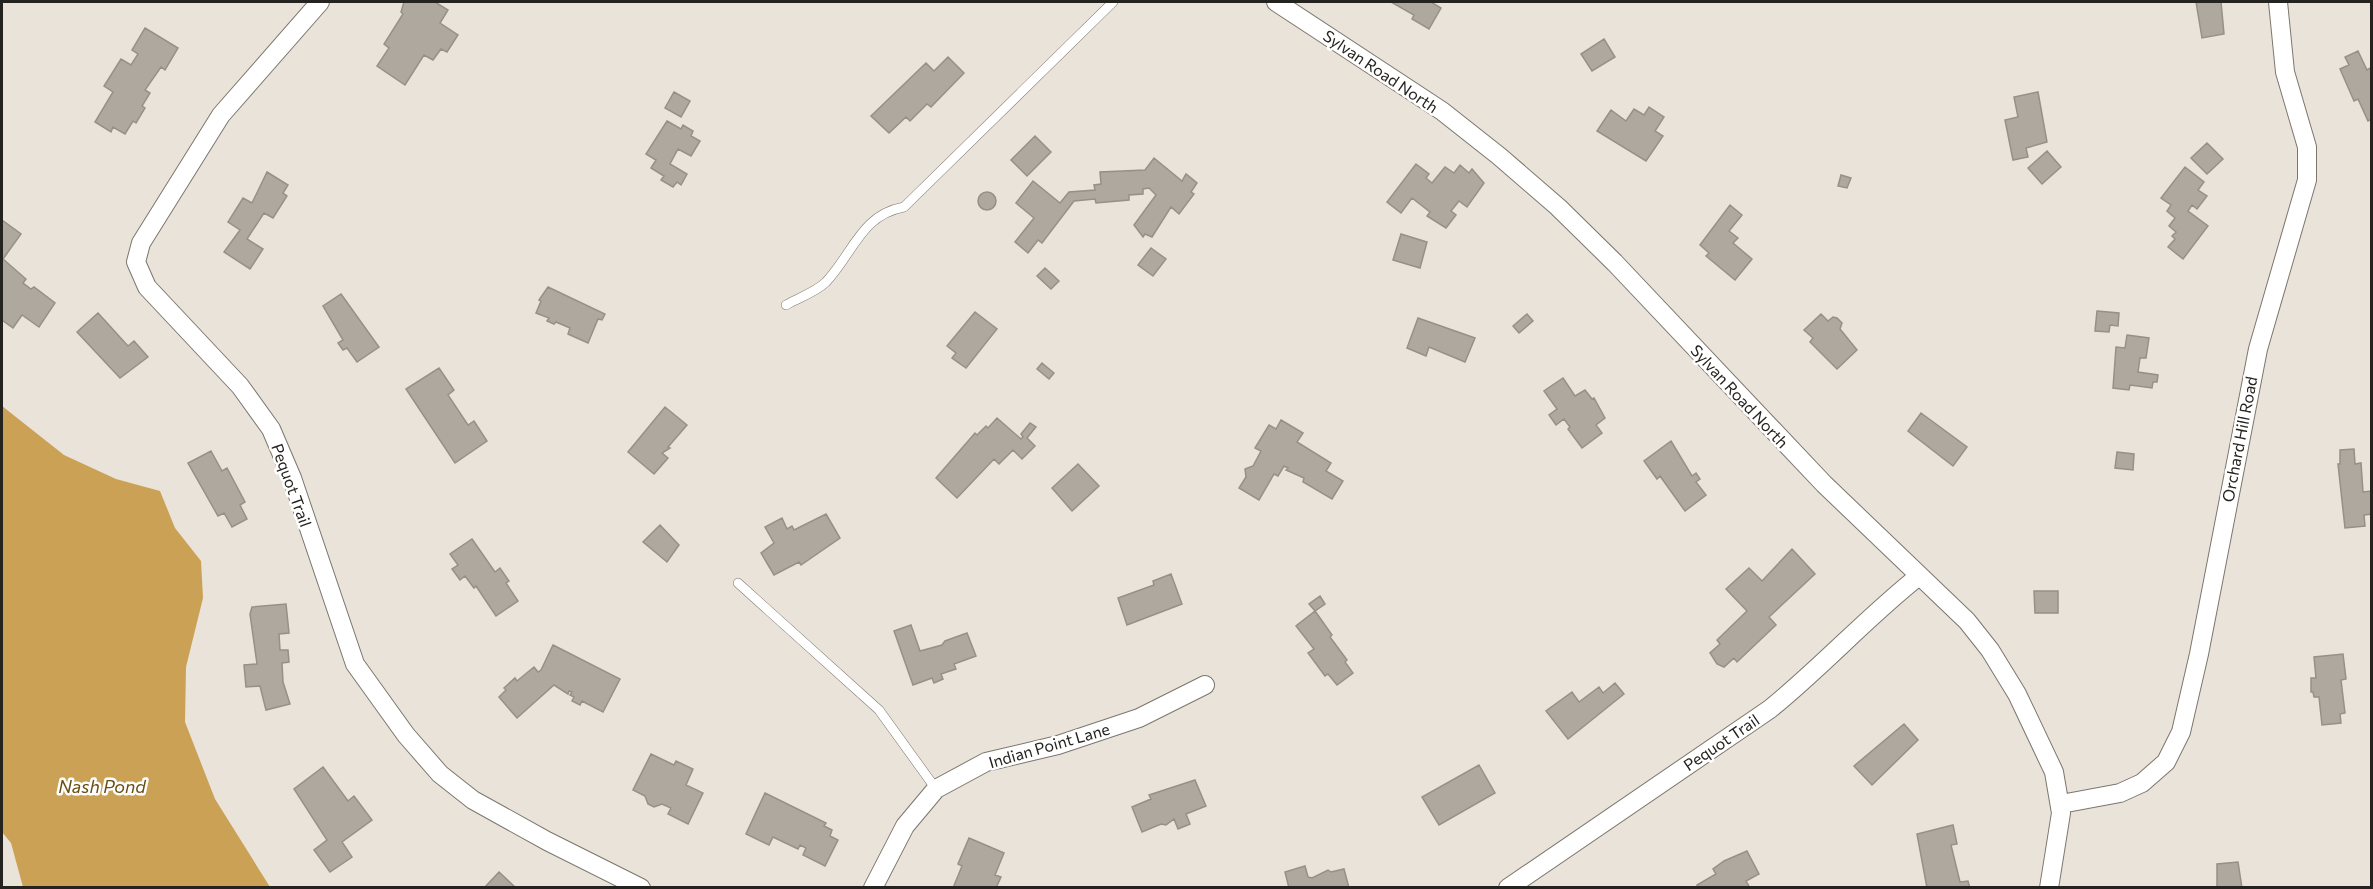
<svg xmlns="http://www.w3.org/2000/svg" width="2373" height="889" viewBox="0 0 2373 889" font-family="Commissioner,sans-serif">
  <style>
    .water { fill: #cba155 }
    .building { fill: #aea89f; stroke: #969087; stroke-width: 1.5 }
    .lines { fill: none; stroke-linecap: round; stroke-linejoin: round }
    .service-casing { stroke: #7c766d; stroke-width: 10 }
    .minor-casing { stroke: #7c766d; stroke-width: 20 }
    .service { stroke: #fff; stroke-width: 9 }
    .minor { stroke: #fff; stroke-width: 18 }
    .labels { text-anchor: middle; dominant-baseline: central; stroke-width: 5; stroke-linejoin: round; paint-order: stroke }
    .street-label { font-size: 16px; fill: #25231f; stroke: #fff }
    .water-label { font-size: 18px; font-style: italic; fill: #6a4d11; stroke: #fff }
  </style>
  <rect width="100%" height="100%" fill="#e9e3d9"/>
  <path class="water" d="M2,406L64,455L116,479L160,491L175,528L201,561L203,598L186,667L185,722L215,799L270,887H23L11,843L2,832Z"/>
  <path class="building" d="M404,2H435L448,10L440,23L458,35L447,52L441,49L433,60L424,55L405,85L377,66L389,48L384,44L403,14L401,12Z
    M1391,2H1431L1441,8L1429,29L1412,19L1414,15Z
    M2196,2H2221L2224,34L2202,38Z
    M145,28L178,48L165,70L161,67L145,90L150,93L142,106L145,108L136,123L133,121L125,134L113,127L111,132L95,122L113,92L104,86L121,59L131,65L138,54L132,50Z
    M1604,39L1615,57L1592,71L1581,54Z
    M2358,51L2367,70L2372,67V119L2368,121L2358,99L2354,101L2340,69L2349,65L2345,57Z
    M948,57L964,73L931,107L927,104L910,121L906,117L889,133L871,116L926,63L934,71Z
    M674,92L690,101L681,117L665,108Z
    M2038,92L2047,142L2026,148L2028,157L2013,160L2005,120L2018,117L2014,97Z
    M1649,107L1664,117L1655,131L1663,136L1646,161L1597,131L1611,110L1626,121L1634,109L1644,115Z
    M667,121L681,129L683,125L693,131L691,136L700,141L691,156L678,149L670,164L687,174L681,185L677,182L673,187L661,180L664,176L651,168L656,160L646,154Z
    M1035,136L1051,152L1027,176L1011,160Z
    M2207,143L2223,159L2207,174L2191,158Z
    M2047,151L2061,167L2042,184L2028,168Z
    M1154,158L1182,181L1186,174L1197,183L1191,192L1194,194L1179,214L1171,207L1152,237L1145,234L1143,237L1134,225L1156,195L1149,188L1143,189V194L1129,195V200L1096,203L1095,199L1074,201L1042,243L1038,240L1028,253L1015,242L1034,218L1016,203L1033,181L1060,203L1069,192L1095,190L1094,185L1101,184L1100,172L1145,170Z
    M1416,164L1429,174L1426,178L1432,183L1445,167L1454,173L1460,165L1469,173L1472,169L1484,183L1467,207L1459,201L1451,211L1456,215L1446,228L1427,216L1430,212L1412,198L1401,213L1387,202Z
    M2185,167L2204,182L2198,190L2207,196L2197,209L2192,205L2188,211L2208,226L2183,259L2168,247L2175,239L2172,236L2176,232L2169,226L2175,218L2167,211L2171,205L2161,198Z
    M267,172L288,185L283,193L287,196L273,218L264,213L247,239L263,249L250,269L224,252L240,230L228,222L243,198L252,203Z
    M1841,175L1851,178L1847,188L1838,186Z
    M978 201a9 9 0 1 1 18 0a9 9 0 1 1-18 0Z
    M1730,205L1742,215L1729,231L1738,238L1733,243L1752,259L1735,280L1706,256L1709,253L1700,245Z
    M2,220L21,234L3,259L26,279L23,283L31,289L34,287L55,303L39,327L22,315L13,328L2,320Z
    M1401,234L1427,242L1420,268L1393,260Z
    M1151,248L1166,259L1153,276L1138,265Z
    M1045,268L1059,281L1051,289L1037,276Z
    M548,287L605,314L602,320L598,319L588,343L568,334L570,328L556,322L554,324L547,321L549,318L536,313L541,301L539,300Z
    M341,294L379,347L357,362L347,348L343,350L338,343L343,340L323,306Z
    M2097,311L2119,313L2118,326L2110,325L2109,332L2095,331Z
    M975,312L997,329L966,368L952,358L956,353L947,346Z
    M98,313L128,346L134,341L148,357L120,378L77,332Z
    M1527,314L1533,321L1519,333L1513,326Z
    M1821,314L1828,321L1833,317L1837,318L1842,323L1840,329L1857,350L1837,369L1810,342L1813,338L1804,330Z
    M1418,318L1475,338L1465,362L1429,347L1426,356L1407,348Z
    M2127,335L2149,338L2146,358H2140L2138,372L2158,375L2157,382H2153L2152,388L2130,385L2129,390L2113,388L2116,347L2125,348Z
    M1042,363L1054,373L1049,379L1037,369Z
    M439,368L454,390L448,395L468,425L474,421L487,441L455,463L406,389Z
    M1563,378L1575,396L1585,390L1592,399L1594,398L1605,418L1596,425L1602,433L1582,448L1568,429L1570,427L1564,419L1556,425L1549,415L1557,409L1544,391Z
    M665,407L687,425L668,447L670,448L662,453L668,458L654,474L628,452Z
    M1921,413L1967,447L1953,466L1908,431Z
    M997,418L1021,439L1023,437L1021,434L1030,423L1036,427L1027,438L1035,446L1022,459L1013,450L999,464L994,459L957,498L936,478L975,433L977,435L986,426L988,428Z
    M1281,420L1303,433L1297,442L1331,463L1326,471L1343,481L1332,499L1303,482L1304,478L1286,470L1288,468L1284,466L1278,476L1274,474L1259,500L1239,488L1246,477L1245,469L1253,466L1261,451L1255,448L1269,425L1276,429Z
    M1671,441L1692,476L1696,473L1700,479L1696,482L1706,495L1685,511L1660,476L1657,479L1644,461Z
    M2354,449L2355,464L2361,463L2363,492L2371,491L2372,514L2364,515L2365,526L2345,528L2338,464H2340V450Z
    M211,451L222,471L227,468L245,502L240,505L247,519L232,527L224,513L218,516L188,463Z
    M2117,452L2134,454L2133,470L2115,468Z
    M1078,464L1099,486L1072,511L1052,488Z
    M826,514L840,538L801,565L799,562L774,575L761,553L774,543L765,527L782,518L787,529L792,526L794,530Z
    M660,525L679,545L667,562L643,542Z
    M472,539L495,572L500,568L509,581L506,583L518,601L496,616L476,586L474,588L465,576L460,580L452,569L458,565L450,554Z
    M1792,549L1815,574L1769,617L1776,625L1737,662L1734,658L1724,667L1717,664L1710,653L1720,644L1717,640L1747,611L1726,589L1749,568L1762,581Z
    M1171,574L1182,604L1127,625L1118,598L1154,585L1153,581Z
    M2034,591H2058V613H2035Z
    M1320,596L1325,604L1315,611L1309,604Z
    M286,604L289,633L279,634L280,650H288L289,662L282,663L283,682L290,704L266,710L260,686L246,687L244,665L257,664L250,614L252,607Z
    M1315,611L1332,635L1330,637L1347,660L1345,662L1353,673L1337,685L1328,674L1325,676L1308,653L1314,649L1296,626Z
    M911,625L920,651L942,645L945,641L967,633L976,656L954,664L956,669L941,674L943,679L934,683L932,678L913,685L894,631Z
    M553,645L620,679L603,712L582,701L580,705L572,701L574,697L570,695L572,692L569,691L568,694L554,685L517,718L499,697L506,690L504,688L515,678L517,681L534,667L538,672L541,670Z
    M2343,654L2346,679L2341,680L2345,713L2340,714L2341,723L2322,725L2319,697H2314L2313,692H2311V678H2316L2314,657Z
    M1615,683L1624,694L1568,739L1546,711L1572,692L1579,702L1599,687L1603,693Z
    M1904,724L1918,740L1872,785L1854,766Z
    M651,754L674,765L676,761L693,769L686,785L703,793L688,824L668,814L671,808L662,804L654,807L648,804L645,796L633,790Z
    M1479,765L1495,793L1439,825L1422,797Z
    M323,767L348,801L354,796L372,820L342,842L352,857L330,872L314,850L327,840L294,789Z
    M1195,780L1206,806L1186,814L1190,824L1178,829L1174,819L1166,825L1161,824L1142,832L1132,807L1151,799L1149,795Z
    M765,793L826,823L824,826L832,830L830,836L838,840L825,866L803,855L806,848L800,845L798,849L773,837L769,845L746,834Z
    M1953,825L1957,844L1951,845L1960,882L1968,881L1970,888H1927L1917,834Z
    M969,838L1004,853L995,875L1001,877L996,888H953L962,866L958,864Z
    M1747,851L1759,874L1746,881L1750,888H1699L1697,885L1716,874L1713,869L1724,861Z
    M2238,862L2242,888H2217V864Z
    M1305,866L1308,877L1312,878L1328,870L1331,872L1344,869L1349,888H1289L1285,872Z
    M499,872L516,888H484Z"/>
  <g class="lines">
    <defs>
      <path id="service" d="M786,305C798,298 816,292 826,282C854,252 861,215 904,207L1113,2
        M738,583L879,710L936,789"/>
      <path id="minor" d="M320,2L221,115L141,243L136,262L147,287L240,386L271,429L292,478L355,664L406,735L440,774L473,800L547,841L641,888
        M1276,2L1442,111L1499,156L1558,207L1615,263L1824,484L1967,621L1990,650L2017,694L2054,772L2061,813L2049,888
        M2061,804L2120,793L2142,783L2166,762L2181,732L2199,654L2258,349L2307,180V147L2285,72L2278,2
        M873,888L905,826L936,789L986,762L1058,745L1139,718L1205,685
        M1508,888L1770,709C1822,667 1867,617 1919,576"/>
    </defs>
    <use href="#service" class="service-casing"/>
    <use href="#minor" class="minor-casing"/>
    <use href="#service" class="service"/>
    <use href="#minor" class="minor"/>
  </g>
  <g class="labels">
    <g class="street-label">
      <text transform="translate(1381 71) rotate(34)">Sylvan Road North</text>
      <text transform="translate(1740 396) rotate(47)">Sylvan Road North</text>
      <text transform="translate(2239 439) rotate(-79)">Orchard Hill Road</text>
      <text transform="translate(292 485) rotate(70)">Pequot Trail</text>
      <text transform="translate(1721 742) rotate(-34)">Pequot Trail</text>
      <text transform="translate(1049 745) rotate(-16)">Indian Point Lane</text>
    </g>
    <g class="water-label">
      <text x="102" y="786">Nash Pond</text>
    </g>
  </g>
  <rect width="2373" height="889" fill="none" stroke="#25231f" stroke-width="6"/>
</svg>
